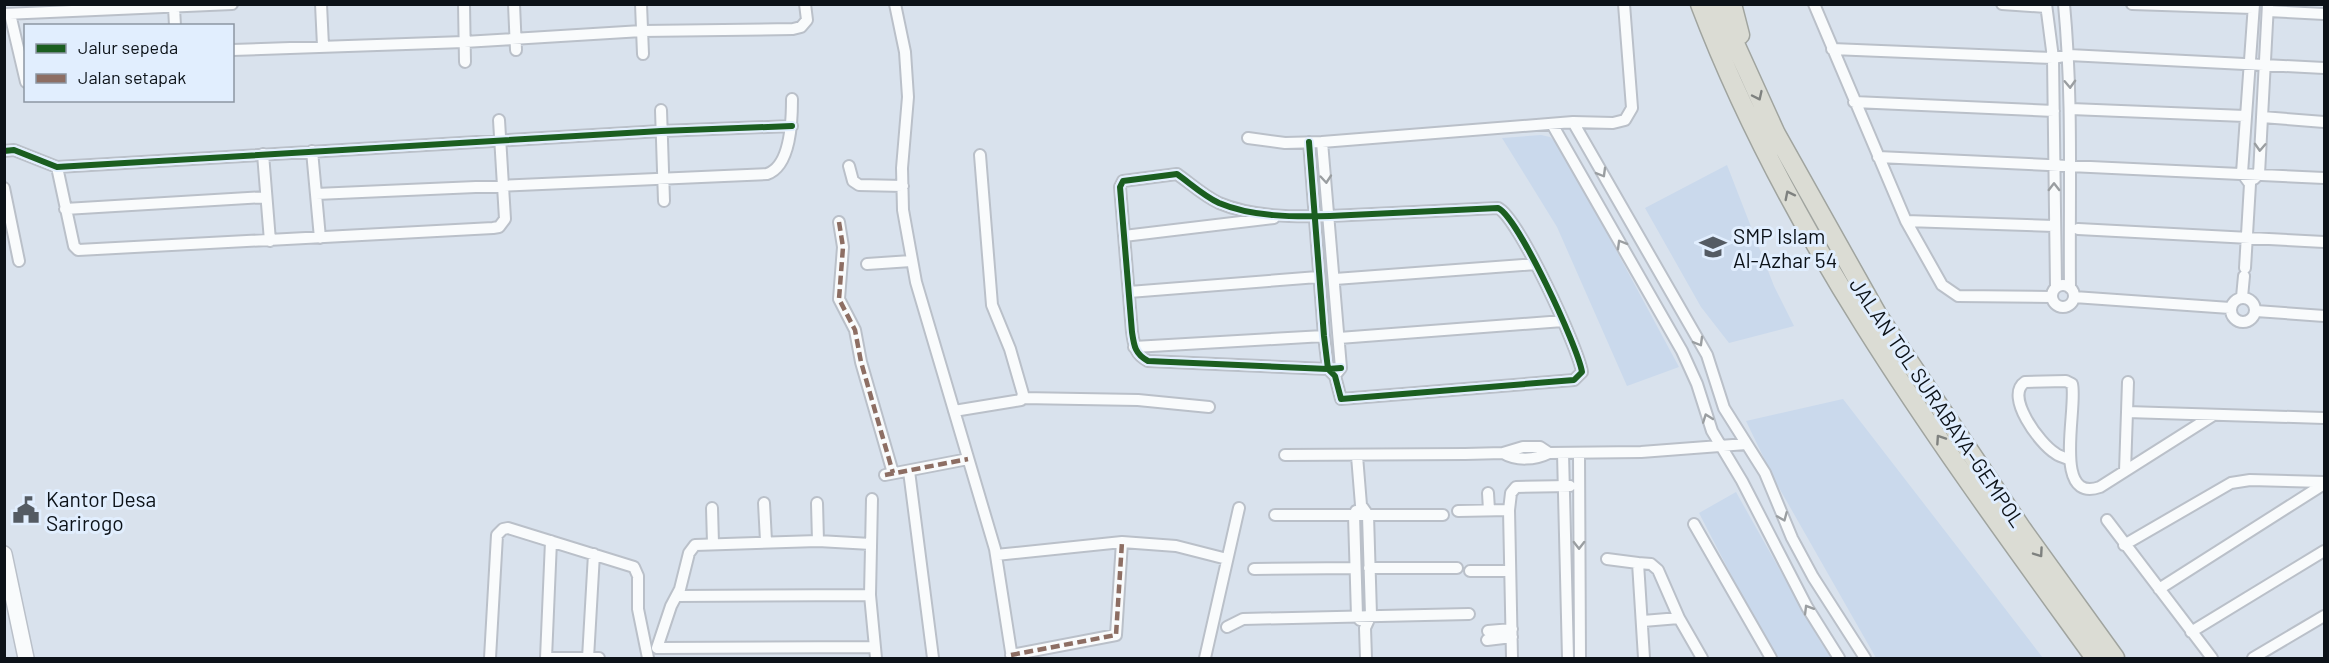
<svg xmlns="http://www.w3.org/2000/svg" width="2329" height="663" viewBox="0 0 2329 663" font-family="Barlow,sans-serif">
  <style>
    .built { fill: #cad9ec }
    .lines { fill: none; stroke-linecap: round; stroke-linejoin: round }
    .street-casing { stroke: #bac0c9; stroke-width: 14 }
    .secondary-casing { stroke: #bac0c9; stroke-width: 18 }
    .highway-casing { stroke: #a0a49f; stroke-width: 21 }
    .street { stroke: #f9fbfc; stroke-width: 10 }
    .secondary { stroke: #f9fbfc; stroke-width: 15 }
    .highway { stroke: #dbdcd4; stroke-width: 18 }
    .quiet { stroke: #8d6e63; stroke-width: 4.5; stroke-dasharray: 9 4.5; stroke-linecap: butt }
    .cycleway-casing { stroke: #e1eefe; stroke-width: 10 }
    .cycleway { stroke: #1b5e20; stroke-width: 6 }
    .oneway { stroke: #9a9ea1 }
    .oneway2 { stroke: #7e817f }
    .labels { text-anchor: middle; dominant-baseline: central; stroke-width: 6; stroke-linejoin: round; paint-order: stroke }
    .poi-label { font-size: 21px; fill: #0c1218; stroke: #e1eefe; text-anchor: start }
    .street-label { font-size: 21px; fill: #0c1218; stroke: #e1eefe }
  </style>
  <rect width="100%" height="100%" fill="#d9e2ed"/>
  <path class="built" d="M1541,135L1550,137L1560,146L1679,367L1627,386L1557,227L1502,138Z
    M1727,165L1774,286L1794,326L1729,343L1701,307L1645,208Z
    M1843,399L1993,593L2043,658H1876L1774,479L1746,421Z
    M1736,492L1821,643L1832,658H1778L1740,592L1699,513Z"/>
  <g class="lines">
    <defs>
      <path id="street" d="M321,4L323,46
        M464,4L465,62
        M514,4L516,50
        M641,4L643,54
        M895,4L905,52L908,97L902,168L903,210L916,282L995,549L1012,658
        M1814,4L1906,221L1942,285L1958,296L2051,297
        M2002,4L2046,7
        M2046,4L2053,58L2056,287
        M2064,4C2073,99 2069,193 2070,288
        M2132,4L2253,8
        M174,7L175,26
        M2268,11L2324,14
        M4,14L232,4
        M10,14L26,82
        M1832,49L2053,58L2069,55L2324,68
        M232,50L464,42L642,31L793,29L801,27L807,20L805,4
        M1854,102L2054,111
        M2071,109L2245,116
        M661,110L664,201
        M2262,117L2324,122
        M1573,122L1707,355L1724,408L1765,473L1792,538L1813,577L1865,658
        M1552,124L1682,351L1697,384L1712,431L1742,481L1807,607L1839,658
        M1248,138L1285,143L1322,142L1573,122L1613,123L1625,120L1632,108L1624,4
        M1309,142L1324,336L1328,369L1335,376L1341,399L1574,380L1582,372C1578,347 1518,217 1498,208L1330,216C1294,217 1252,217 1219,203C1204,196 1191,184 1177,174L1123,181L1120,187L1132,332C1134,346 1135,354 1148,361L1328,369L1341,368
        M1322,142L1341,368L1337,373
        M4,151L14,150L57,167L661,131L792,126
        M312,151L320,238
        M263,154L270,241
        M1878,157L2324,178
        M849,166L853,181L859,185L903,186
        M57,167L74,246L78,250L493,228L499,227L505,219L499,120
        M2254,179L2259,174L2268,4
        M4,188L19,261
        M316,194L767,174C791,166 792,120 792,99
        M65,209L266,197
        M1906,221L2054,226
        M839,222L843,247L839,299L855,330L861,362L893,473
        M2078,229L2324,242
        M1124,236L1274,218
        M867,264L911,261
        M2245,268L2250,184L2242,173L2254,4
        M1335,279L1536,264
        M2052 296a11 11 0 1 1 22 0a11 11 0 1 1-22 0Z
        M1129,292L1318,277
        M2074,297L2230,308
        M2242,297L2244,276
        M2231 310a12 12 0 1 1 24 0a12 12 0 1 1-24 0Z
        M2256,311L2324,316
        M1339,338L1563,321
        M1134,347L1324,336
        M1022,398L1138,400L1209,407
        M954,411L1015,401L1021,400L1023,394L1010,349L992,305L980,155
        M2127,412L2128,382
        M1503,453C1516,461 1535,460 1549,453
        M1563,453L1568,658
        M1579,453L1580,658
        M1285,455L1465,454L1503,453L1523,447H1540L1549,453L1641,452L1746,444
        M1357,456L1361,505L1368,515L1371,615L1365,628L1366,658
        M2068,459C2064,457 2058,456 2055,453C2040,444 2004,396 2025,382L2066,381L2072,384C2078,406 2051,504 2100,487L2212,416
        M909,471L933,658
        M2125,471L2127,412L2324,418
        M885,475L968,459
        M1488,493L1489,510
        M872,499L870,595L876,658
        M764,503L766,541
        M817,503L818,541
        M712,508L713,543
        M1509,510L1511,493L1516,487L1570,486
        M1356,511L1354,515L1357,616L1360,620
        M1458,511L1509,510L1512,658
        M1275,515H1443
        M2107,520L2212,658
        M1694,524L1771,658
        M551,541L546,658H599
        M871,544L818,541L695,545L689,553L680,589L671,606L657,648L875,647
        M2124,545L2231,483L2250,480L2324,482
        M996,555L1122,542L1176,546L1227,559
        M1607,559L1638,563
        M1369,568H1457
        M1254,569L1355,568
        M1470,571H1510
        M2159,589L2324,484
        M677,596L870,595
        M1643,621L1679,618
        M1227,627L1243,619L1469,614
        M1488,631L1512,629
        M2191,632L2324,551
        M1487,640L1512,637
        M1011,655L1116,635L1122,542
        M490,658L497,535L503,529L508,528L634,567L638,576V609L648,658
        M588,658L594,554
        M1205,658L1239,508
        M1644,658L1638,563L1651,564L1658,570L1679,618L1702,658
        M2253,658L2324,616"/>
      <path id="secondary" d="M4,554L26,658"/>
      <path id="highway" d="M1700,4C1791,244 1947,453 2095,658
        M1717,4L1776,134L1877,314L2022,529L2115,658
        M1732,4L1740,35"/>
    </defs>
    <use href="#street" class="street-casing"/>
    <use href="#secondary" class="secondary-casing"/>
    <use href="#highway" class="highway-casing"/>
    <use href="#street" class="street"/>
    <use href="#secondary" class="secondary"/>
    <use href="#highway" class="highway"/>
    <path class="quiet" d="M839,222L843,247L839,299L855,330L861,362L893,473
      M885,475L968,459
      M1011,655L1116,635L1122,542"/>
    <defs>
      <path id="cycleway" d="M1309,142L1324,336L1328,369L1335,376L1341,399L1574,380L1582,372C1578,347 1518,217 1498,208L1330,216C1294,217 1252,217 1219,203C1204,196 1191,184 1177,174L1123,181L1120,187L1132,332C1134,346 1135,354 1148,361L1328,369L1341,368
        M4,151L14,150L57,167L661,131L792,126"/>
    </defs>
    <use href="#cycleway" class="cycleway-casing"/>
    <use href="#cycleway" class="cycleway"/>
  </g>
  <defs><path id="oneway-chevron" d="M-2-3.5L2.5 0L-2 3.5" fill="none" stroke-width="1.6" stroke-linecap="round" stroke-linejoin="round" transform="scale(1.5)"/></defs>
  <g class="oneway">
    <use href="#oneway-chevron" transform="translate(2070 84) rotate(88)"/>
    <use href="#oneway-chevron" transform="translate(2260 147) rotate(93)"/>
    <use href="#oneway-chevron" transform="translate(1602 173) rotate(60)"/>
    <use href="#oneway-chevron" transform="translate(1326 179) rotate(85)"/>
    <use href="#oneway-chevron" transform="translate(2054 187) rotate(-90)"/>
    <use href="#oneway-chevron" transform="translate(1621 244) rotate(-120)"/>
    <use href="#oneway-chevron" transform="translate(1699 342) rotate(60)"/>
    <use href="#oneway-chevron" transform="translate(1707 418) rotate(-110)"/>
    <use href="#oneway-chevron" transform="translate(1783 517) rotate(67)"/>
    <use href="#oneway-chevron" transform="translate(1579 545) rotate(90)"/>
    <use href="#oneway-chevron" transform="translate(1808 609) rotate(-121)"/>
  </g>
  <g class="oneway2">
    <use href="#oneway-chevron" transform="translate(1758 96) rotate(65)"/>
    <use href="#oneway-chevron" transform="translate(1789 195) rotate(-117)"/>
    <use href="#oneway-chevron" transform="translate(1940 439) rotate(-124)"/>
    <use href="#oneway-chevron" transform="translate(2039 553) rotate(55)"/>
  </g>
  <defs>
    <symbol id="school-bare" viewBox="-9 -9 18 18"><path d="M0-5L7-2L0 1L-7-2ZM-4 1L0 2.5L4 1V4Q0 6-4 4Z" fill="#545b63" stroke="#e1eefe" stroke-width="2.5" paint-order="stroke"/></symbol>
    <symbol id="civic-bare" viewBox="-9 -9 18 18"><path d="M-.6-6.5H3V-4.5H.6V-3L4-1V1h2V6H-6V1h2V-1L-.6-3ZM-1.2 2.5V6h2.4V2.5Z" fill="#545b63" stroke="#e1eefe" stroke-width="2.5" paint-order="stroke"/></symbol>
  </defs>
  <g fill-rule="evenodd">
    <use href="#school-bare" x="1694" y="228" width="38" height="38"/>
    <use href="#civic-bare" x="7" y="491" width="38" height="38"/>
  </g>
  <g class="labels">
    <g class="poi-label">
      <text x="1733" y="235">SMP Islam<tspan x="1733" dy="24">Al-Azhar 54</tspan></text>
      <text x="46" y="498">Kantor Desa<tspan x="46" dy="24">Sarirogo</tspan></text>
    </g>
    <g class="street-label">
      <text transform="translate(1938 402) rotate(56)">JALAN TOL SURABAYA–GEMPOL</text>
    </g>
  </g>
  <rect width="2329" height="663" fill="none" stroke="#0c1218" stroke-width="12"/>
  <rect x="24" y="24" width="210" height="78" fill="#e1eefe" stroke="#8c96a2" stroke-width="1.5"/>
  <rect x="36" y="44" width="30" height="9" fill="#1b5e20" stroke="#8c96a2" stroke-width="1.5"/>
  <text x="78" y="54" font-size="18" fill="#0c1218">Jalur sepeda</text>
  <rect x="36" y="74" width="30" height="9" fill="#8d6e63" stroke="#8c96a2" stroke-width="1.5"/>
  <text x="78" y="84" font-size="18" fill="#0c1218">Jalan setapak</text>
</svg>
